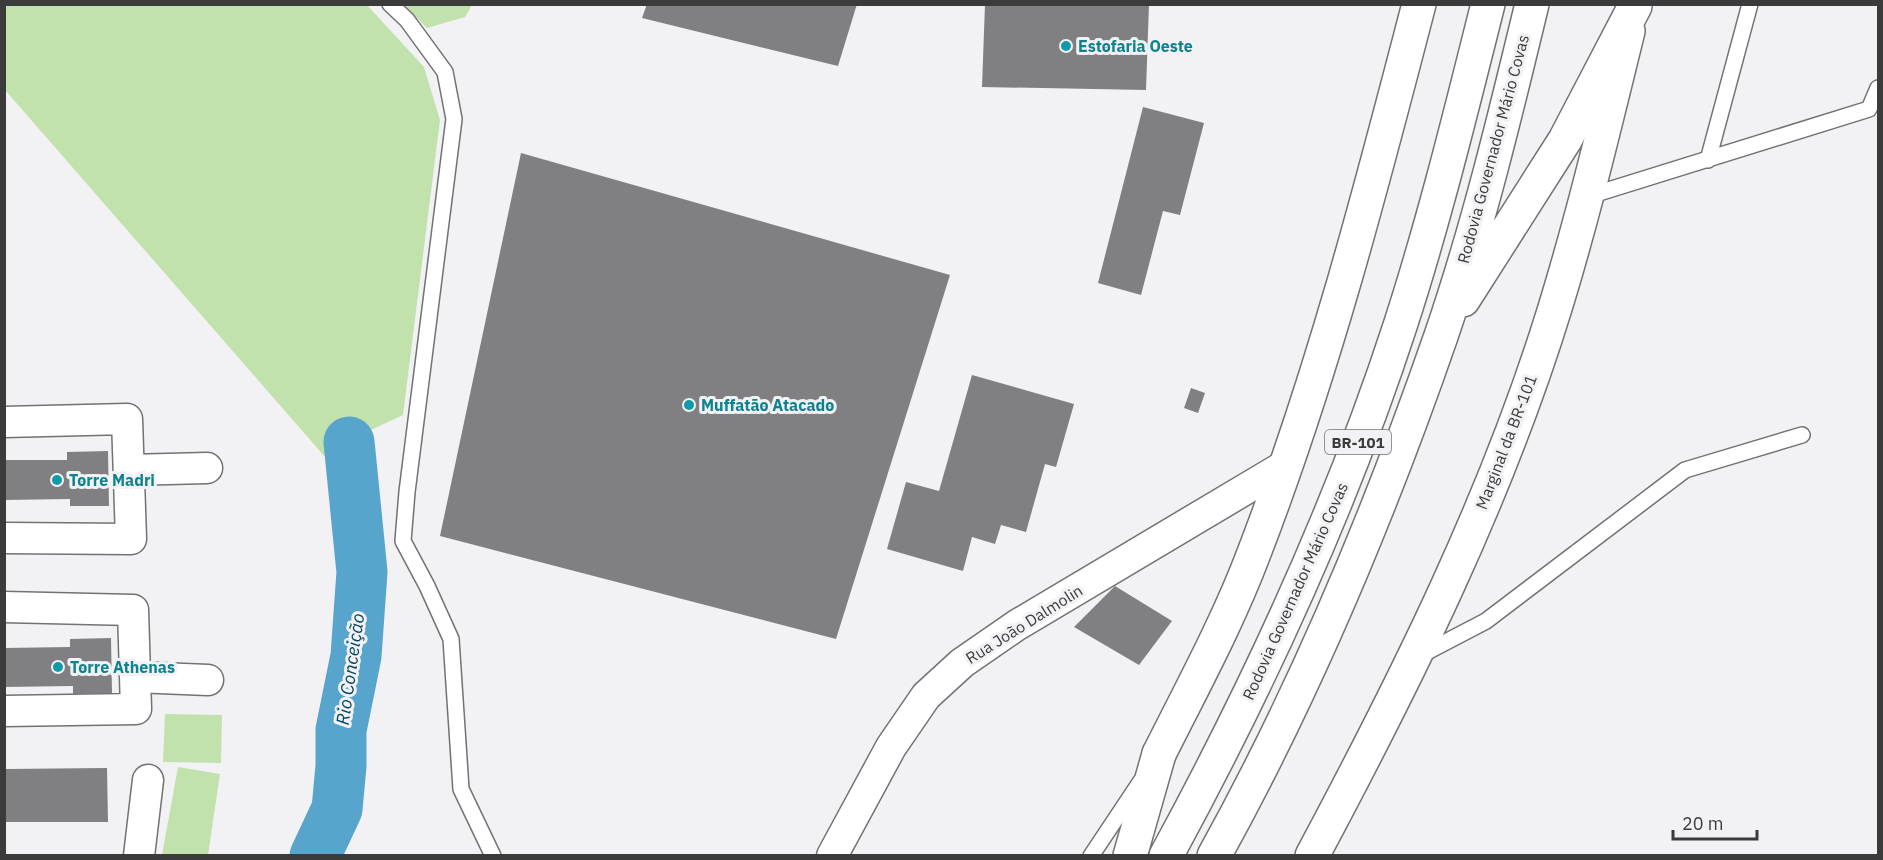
<svg xmlns="http://www.w3.org/2000/svg" width="1883" height="860" viewBox="0 0 1883 860" font-family="'IBM Plex Sans',sans-serif">
  <style>
    .green { fill: #c1e2ad }
    .lines { fill: none; stroke-linecap: round; stroke-linejoin: round }
    .river { stroke: #57a4cc; stroke-width: 51 }
    .building { fill: #807f81 }
    .service-casing { stroke: #727274; stroke-width: 18 }
    .minor-casing { stroke: #727274; stroke-width: 33 }
    .primary-casing { stroke: #727274; stroke-width: 36 }
    .motorway-casing { stroke: #727274; stroke-width: 36 }
    .service { stroke: #fff; stroke-width: 15 }
    .minor { stroke: #fff; stroke-width: 30 }
    .primary { stroke: #fff; stroke-width: 33 }
    .motorway { stroke: #fff; stroke-width: 33 }
    .culture-dot { fill: #0f9aa8; stroke: #f2f2f5; stroke-width: 2 }
    .labels { text-anchor: middle; dominant-baseline: central; stroke-width: 6; stroke-linejoin: round; paint-order: stroke }
    .shield { fill: #f2f2f5; stroke: #727274; stroke-width: 1.5 }
    .shield-label { font-size: 15px; font-weight: bold; fill: #3b3b3c }
    .culture-label { font-size: 16px; font-weight: bold; fill: #0d838f; stroke: #f2f2f5; text-anchor: start }
    .street-label { font-size: 16px; fill: #3b3b3c; stroke: #f2f2f5 }
    .water-label { font-size: 18px; font-style: italic; fill: #024662; stroke: #f2f2f5 }
  </style>
  <rect width="100%" height="100%" fill="#f2f2f5"/>
  <path class="green" d="M4,5H367L424,67L440,120L403,415L360,435L325,457L5,90Z
    M404,5H472L465,17L427,28Z
    M165,714L222,715L221,763L163,762Z
    M178,767L220,774L208,855H162Z"/>
  <g class="lines">
    <path class="river" d="M315,856L337,809L341,766V730L356,656L362,572L349,442"/>
  </g>
  <path class="building" d="M647,4H857L838,66L642,18Z
    M985,4H1149L1146,90L982,87Z
    M1143,107L1204,123L1180,215L1163,211L1141,295L1098,283Z
    M521,153L950,275L836,639L440,536Z
    M972,375L1074,404L1056,467L1045,464L1026,532L1001,525L995,544L972,537L963,571L887,549L906,482L939,491Z
    M1191,388L1205,393L1198,413L1184,408Z
    M108,451L109,506H70V499L4,500V460H67V452Z
    M1115,586L1172,621L1139,665L1074,627Z
    M111,638L112,693L73,694V686L4,687V648L70,647V639Z
    M107,768L108,822H4V769Z"/>
  <g class="lines">
    <defs>
      <path id="service" d="M390,4L407,20L445,72L454,119L407,492L403,541L427,586L451,639L461,789L493,856
        M1708,160L1750,4
        M1586,197L1869,109L1878,88
        M1419,656L1486,621L1685,470L1802,435
        M1091,856L1141,781"/>
      <path id="minor" d="M4,422L127,419L131,539L4,538
        M129,470L207,468
        M4,607L133,610L136,709L4,711
        M135,677L208,680
        M139,856L148,780
        M832,856L891,747L926,696L962,663L1017,625L1286,465"/>
      <path id="primary" d="M1159,754C1192,688 1228,622 1254,553C1323,374 1371,189 1419,4
        M1312,856C1406,680 1496,500 1555,308C1583,217 1605,124 1628,31"/>
      <path id="motorway" d="M1463,300L1565,140L1635,6
        M1130,856L1159,754
        M1166,856C1259,685 1341,508 1401,323C1435,218 1461,111 1488,4
        M1214,856C1306,690 1379,515 1441,336C1478,228 1505,116 1532,4"/>
    </defs>
    <use href="#service" class="service-casing"/>
    <use href="#minor" class="minor-casing"/>
    <use href="#primary" class="primary-casing"/>
    <use href="#motorway" class="motorway-casing"/>
    <use href="#service" class="service"/>
    <use href="#minor" class="minor"/>
    <use href="#primary" class="primary"/>
    <use href="#motorway" class="motorway"/>
  </g>
  <g class="culture-dot">
    <circle cx="1066" cy="46" r="6"/>
    <circle cx="689" cy="405" r="6"/>
    <circle cx="57" cy="480" r="6"/>
    <circle cx="58" cy="667" r="6"/>
  </g>
  <g class="labels">
    <rect class="shield" x="1325" y="430" width="66" height="24" rx="4.5"/>
    <g class="shield-label">
      <text x="1358" y="442">BR-101</text>
    </g>
    <g class="culture-label">
      <text x="1078" y="46">Estofaria Oeste</text>
      <text x="701" y="405">Muffatão Atacado</text>
      <text x="69" y="480">Torre Madri</text>
      <text x="70" y="667">Torre Athenas</text>
    </g>
    <g class="street-label">
      <text transform="translate(1493 149) rotate(-75)">Rodovia Governador Mário Covas</text>
      <text transform="translate(1506 442) rotate(-69)">Marginal da BR-101</text>
      <text transform="translate(1295 591) rotate(-66)">Rodovia Governador Mário Covas</text>
      <text transform="translate(1024 624) rotate(-32)">Rua João Dalmolin</text>
    </g>
    <g class="water-label">
      <text transform="translate(350 669) rotate(-82)">Rio Conceição</text>
    </g>
  </g>
  <rect width="1883" height="860" fill="none" stroke="#3b3b3c" stroke-width="12"/>
  <path d="M1673 830v9h84v-9" fill="none" stroke="#3b3b3c" stroke-width="3"/>
  <text x="1682" y="830" font-size="18" fill="#3b3b3c" stroke="#f2f2f5" stroke-width="4.5" paint-order="stroke">20 m</text>
</svg>
